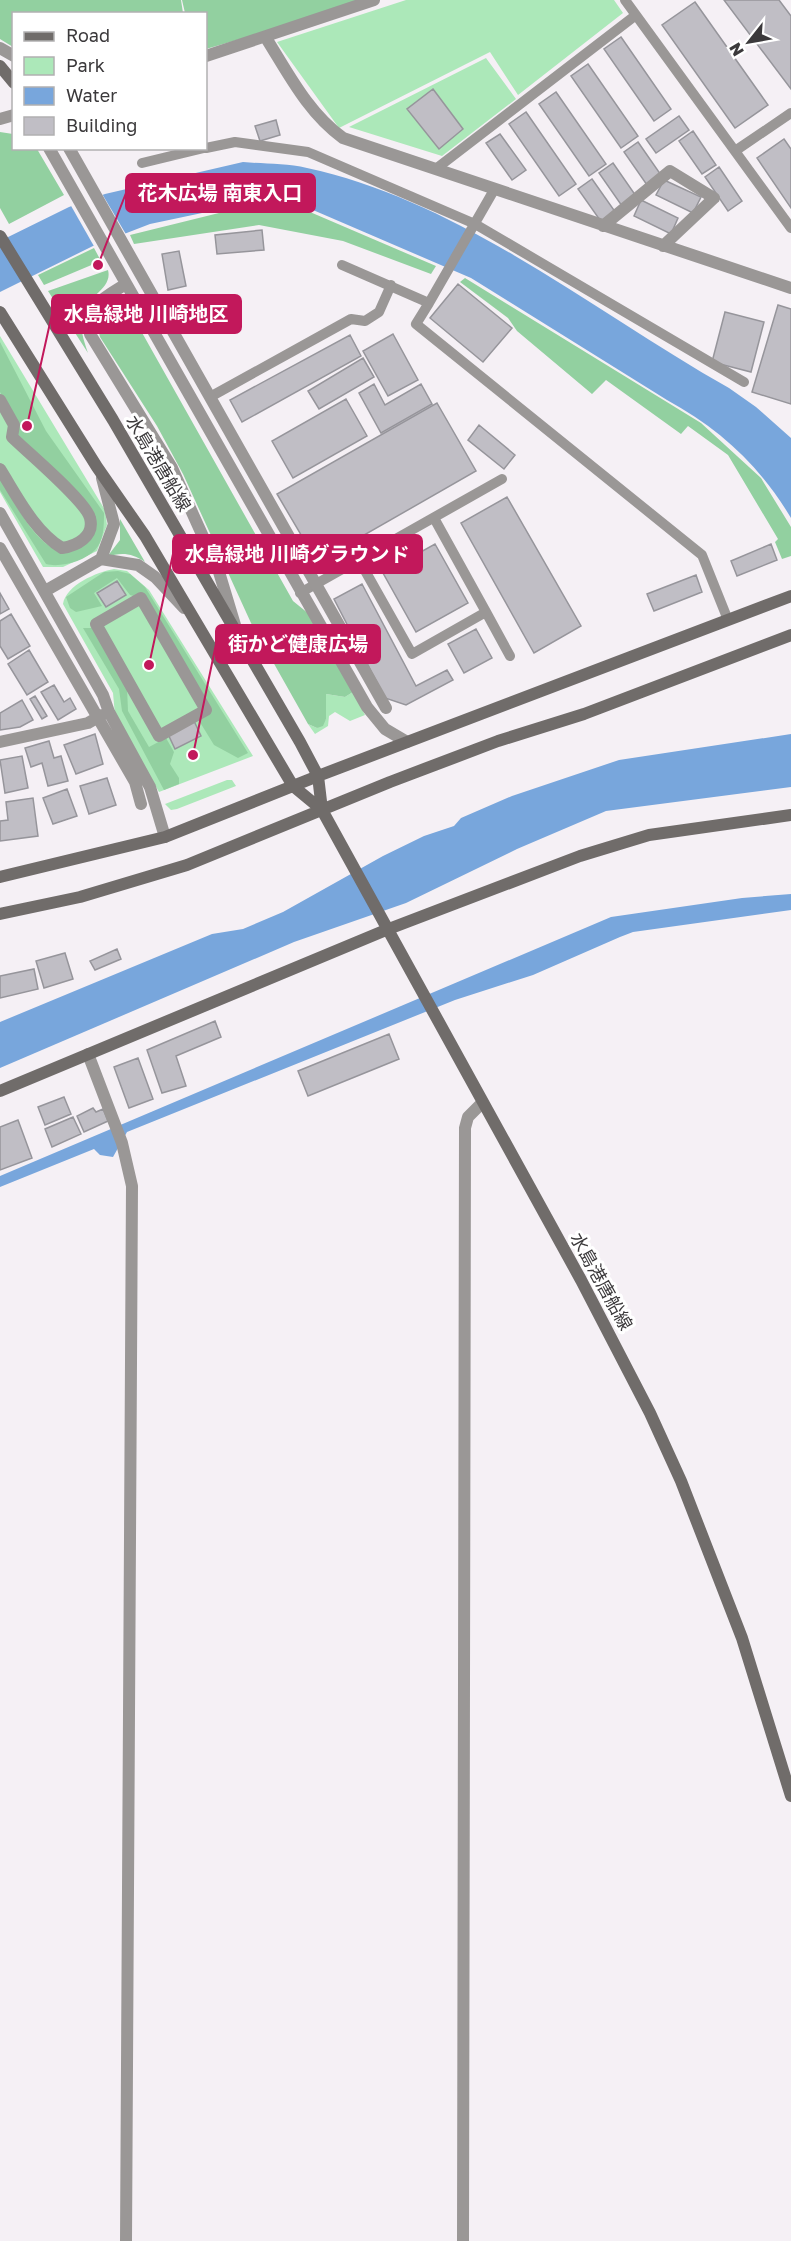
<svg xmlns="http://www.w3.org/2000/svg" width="791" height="2241" viewBox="0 0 791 2241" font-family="'Golos Text','Noto Sans JP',sans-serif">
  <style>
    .green { fill: #ace8b9 }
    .forest { fill: #92d0a0 }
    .water { fill: #78a6dc }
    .pier { fill: #f5f0f5 }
    .building { fill: #c0bec5; stroke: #96959b; stroke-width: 1.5 }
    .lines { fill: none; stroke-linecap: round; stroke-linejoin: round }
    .lane { stroke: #9a9796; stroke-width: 10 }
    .street { stroke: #9a9796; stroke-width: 12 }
    .secondary { stroke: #706c6a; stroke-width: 12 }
    .labels { text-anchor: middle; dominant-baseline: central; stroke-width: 6; stroke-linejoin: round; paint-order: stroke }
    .street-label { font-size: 18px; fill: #3b393b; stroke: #fff }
    .leader { fill: none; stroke: #c2185b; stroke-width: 2 }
    .callout-dot { fill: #c2185b; stroke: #fff; stroke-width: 2 }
    .callout { fill: #c2185b; stroke: #c2185b; stroke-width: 2 }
    .callout-label { font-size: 20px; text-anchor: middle; font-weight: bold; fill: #fff }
  </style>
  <rect width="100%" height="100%" fill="#f5f0f5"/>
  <path class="green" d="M406,0H614L623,13L518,95L490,52L339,128L277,42Z
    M486,58L516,99L442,156L349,127Z
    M0,336L105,510L107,525L97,551L63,567H43L0,492Z
    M114,569L127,571L149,590L253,756L159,792L115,715L113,693L63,604C66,585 97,572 114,569Z
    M353,692L365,715L350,721L335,712L329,716L328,726L315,734L308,724L317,728L326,719V694L345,697Z
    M227,780H232L236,786L177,809L171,810L165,804Z"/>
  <path class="forest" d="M0,0H181L183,13L14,14L13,47L0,39Z
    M182,0H361L331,13L206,49V14L185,13Z
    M0,132L13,134L14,148L37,149L64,195L9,224L0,208Z
    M295,209L310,212L436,266L431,274L343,241L259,225L134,244L130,235L223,212Z
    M94,248L101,261L44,285L38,275Z
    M108,270C113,289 86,297 82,314C79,327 84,341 88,353L48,291Z
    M465,278L701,423L761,478L791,527V556L782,559L775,542L778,539L728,455L688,426L681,434L606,380L592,394L517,331L508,318L460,282Z
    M114,303L127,306L293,601L309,614L353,692L345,697L326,694V719L323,726L317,728L308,724L251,623L183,474L157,426L100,337C96,322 98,308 114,303Z
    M0,342L46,431L104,513C104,525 104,541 95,550C85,561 60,568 46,564L0,490V477C14,501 37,551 66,552L93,518L16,436L18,426L0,392Z
    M120,519L145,562C132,553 121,552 107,557L120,540Z
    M118,571L130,574L145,587L248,753L238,758L214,745L198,719L209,711L141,598L130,595L117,578L94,593L102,606L76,612L70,608L66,597L104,572Z
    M83,628H93L127,687L128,711L149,747L166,738L174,752L170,764L179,778V784L164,790L122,711L119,689Z"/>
  <path class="water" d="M243,162C264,164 286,163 307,168C461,201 594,312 729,388L756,407L791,438V518C760,466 720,429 667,400L471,278L313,210L295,207L221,209L150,224L93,246L0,292V241L69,207L105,194Z
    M791,734V787L606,811L517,849L406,903L294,942L0,1068V1022L212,934L243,929L283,912L383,856L424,836L454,826L461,818L512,796L619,760Z
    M791,894V910L633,932L620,937L533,975L455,1000L127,1132L113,1157L100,1155L94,1149L0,1187V1176L611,917L742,898Z"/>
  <path class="pier" d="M101,192L127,236L95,248L70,204Z"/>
  <path class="building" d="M724,0H779L791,16V89Z
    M695,2L768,105L735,128L662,25Z
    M621,37L671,109L654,121L604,49Z
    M588,64L638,136L621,148L571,76Z
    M433,89L463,129L439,149L407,109Z
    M556,92L606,164L589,176L539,104Z
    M526,112L576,184L559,196L509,124Z
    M679,116L689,130L656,153L646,139Z
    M276,120L280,135L260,141L255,126Z
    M693,131L716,165L702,174L679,141Z
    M500,134L526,170L512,180L486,143Z
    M784,139L791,149V208L757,158Z
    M638,142L661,175L647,185L624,152Z
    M613,163L636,196L622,206L599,173Z
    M719,167L742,201L728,211L705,177Z
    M592,179L616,213L602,223L578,189Z
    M664,180L701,197L693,213L656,195Z
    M641,200L678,218L671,234L634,216Z
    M262,230L264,250L217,254L215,235Z
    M179,251L186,286L168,290L162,254Z
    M458,284L512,328L483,362L430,318Z
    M778,305L791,309V404L752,392Z
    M725,312L764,322L751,372L712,362Z
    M393,334L418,380L388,396L363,351Z
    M350,335L361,356L242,422L230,400Z
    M363,358L374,377L319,409L308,391Z
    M374,384L385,405L421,384L432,404L381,433L359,393Z
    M346,399L367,436L293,478L272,441Z
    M437,403L476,471L317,562L277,494Z
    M479,425L515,455L504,469L468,440Z
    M507,497L581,626L534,653L461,523Z
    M435,544L468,603L416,632L383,573Z
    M771,544L777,560L737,576L731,561Z
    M696,575L702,592L654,611L647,594Z
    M117,581L126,595L106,607L97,593Z
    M362,584L416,686L447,670L453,680L406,705L385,698L334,599Z
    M0,593L9,609L0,614Z
    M11,614L30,646L8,659L0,646V621Z
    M476,629L492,658L464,673L448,644Z
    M29,650L48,682L27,695L8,664Z
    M54,685L64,702L70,698L76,709L58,720L41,692Z
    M35,696L47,716L42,719L30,699Z
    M22,700L33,720L20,727L0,730V713Z
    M194,721L201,736L175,749L168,734Z
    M95,734L103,764L76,774L64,745Z
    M49,741L54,758L61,756L68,781L48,786L42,763L31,767L25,748Z
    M22,756L28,788L5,793L0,760Z
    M107,778L116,805L89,814L80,786Z
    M67,789L77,816L53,824L43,798Z
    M33,798L38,836L0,841V821L8,820L6,802Z
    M117,949L121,959L95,970L90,961Z
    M65,953L73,979L44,988L36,961Z
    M34,969L38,989L0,998V976Z
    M215,1021L221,1037L176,1056L186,1086L162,1093L147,1050Z
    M389,1034L399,1059L308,1096L298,1071Z
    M138,1058L153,1099L129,1108L114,1067Z
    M64,1097L71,1114L45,1125L38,1107Z
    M93,1108L96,1112L103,1109L108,1121L84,1132L77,1116Z
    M73,1117L81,1134L52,1147L45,1129Z
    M18,1120L32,1158L0,1170V1127Z"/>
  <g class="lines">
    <path class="lane" d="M625,0L791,228
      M206,148L235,142L308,152L475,224L744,382
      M735,151L791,113
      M142,163L204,148
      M437,168L636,15
      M342,265L429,303L416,324L702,555L728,620
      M429,303L494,190
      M210,397L351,319L365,321L379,312L391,285
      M434,518L486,612
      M359,560L412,654L486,612L510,656
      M300,593L502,479"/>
    <path class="street" d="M266,38C288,73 308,113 343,138L791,288
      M0,48L14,56
      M206,56L374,0
      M0,119L14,115
      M49,148L367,707L385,729L407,742
      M69,148L386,708
      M603,226L670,171L714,198L663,246
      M126,284C105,297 83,307 90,334L172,468L219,572L235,625
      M0,400L14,425L12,437C27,452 86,501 90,518C95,537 76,546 62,548C34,531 17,496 0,469
      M102,478L114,524L101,559L138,565L155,577L184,608
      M0,513L103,695L109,712L150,787L165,837
      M0,548L135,782L141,804
      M45,591L101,559
      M141,598L206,710L159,736L96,624Z
      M0,742L88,723L102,715
      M88,1054L122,1143L132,1186L126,2241
      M463,2241L465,1128L468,1117L482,1103"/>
    <path class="secondary" d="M0,66L14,83
      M0,236L113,420L300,742L318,776L322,810
      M0,312L97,467L145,536L293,786L322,810L581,1280L650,1413L681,1481L742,1638L791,1796
      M0,877L165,837L318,776L791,596
      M0,914L80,897L187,865L390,782L498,741L584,714L791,635
      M0,1091L386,930L580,856L649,835L791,815"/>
  </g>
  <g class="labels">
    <g class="street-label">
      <text transform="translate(159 463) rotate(59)">水島港唐船線</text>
      <text transform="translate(602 1281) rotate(61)">水島港唐船線</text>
    </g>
  </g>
  <path class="leader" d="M98 265L126 193M27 426L52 314M149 665L173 554M193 755L216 644"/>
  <g class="callout-dot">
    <circle cx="98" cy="265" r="6"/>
    <circle cx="27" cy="426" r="6"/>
    <circle cx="149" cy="665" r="6"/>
    <circle cx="193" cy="755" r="6"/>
  </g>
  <g class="callout">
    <rect x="126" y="174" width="189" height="38" rx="6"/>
    <rect x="52" y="295" width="189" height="38" rx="6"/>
    <rect x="173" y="535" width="249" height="38" rx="6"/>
    <rect x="216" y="625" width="164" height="38" rx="6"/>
  </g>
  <g class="callout-label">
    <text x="220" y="200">花木広場 南東入口</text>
    <text x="146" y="321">水島緑地 川崎地区</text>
    <text x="297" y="561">水島緑地 川崎グラウンド</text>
    <text x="298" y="651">街かど健康広場</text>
  </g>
  <rect x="12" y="12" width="195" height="138" fill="#ffffff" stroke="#b1b0b1" stroke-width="1.5"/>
  <rect x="24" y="32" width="30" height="9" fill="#706c6a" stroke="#b1b0b1" stroke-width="1.5"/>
  <text x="66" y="42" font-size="18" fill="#3b393b">Road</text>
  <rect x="24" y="57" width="30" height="18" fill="#ace8b9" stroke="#b1b0b1" stroke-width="1.5"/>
  <text x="66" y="72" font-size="18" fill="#3b393b">Park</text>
  <rect x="24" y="87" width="30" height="18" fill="#78a6dc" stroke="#b1b0b1" stroke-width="1.5"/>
  <text x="66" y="102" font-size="18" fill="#3b393b">Water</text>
  <rect x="24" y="117" width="30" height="18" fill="#c0bec5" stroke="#b1b0b1" stroke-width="1.5"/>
  <text x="66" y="132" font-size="18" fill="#3b393b">Building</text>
  <g transform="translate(749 42) rotate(239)" stroke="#ffffff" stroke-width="4.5" paint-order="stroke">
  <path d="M0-4.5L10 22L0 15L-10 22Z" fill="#3b393b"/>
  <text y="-9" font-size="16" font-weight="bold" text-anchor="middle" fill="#3b393b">N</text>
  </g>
</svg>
